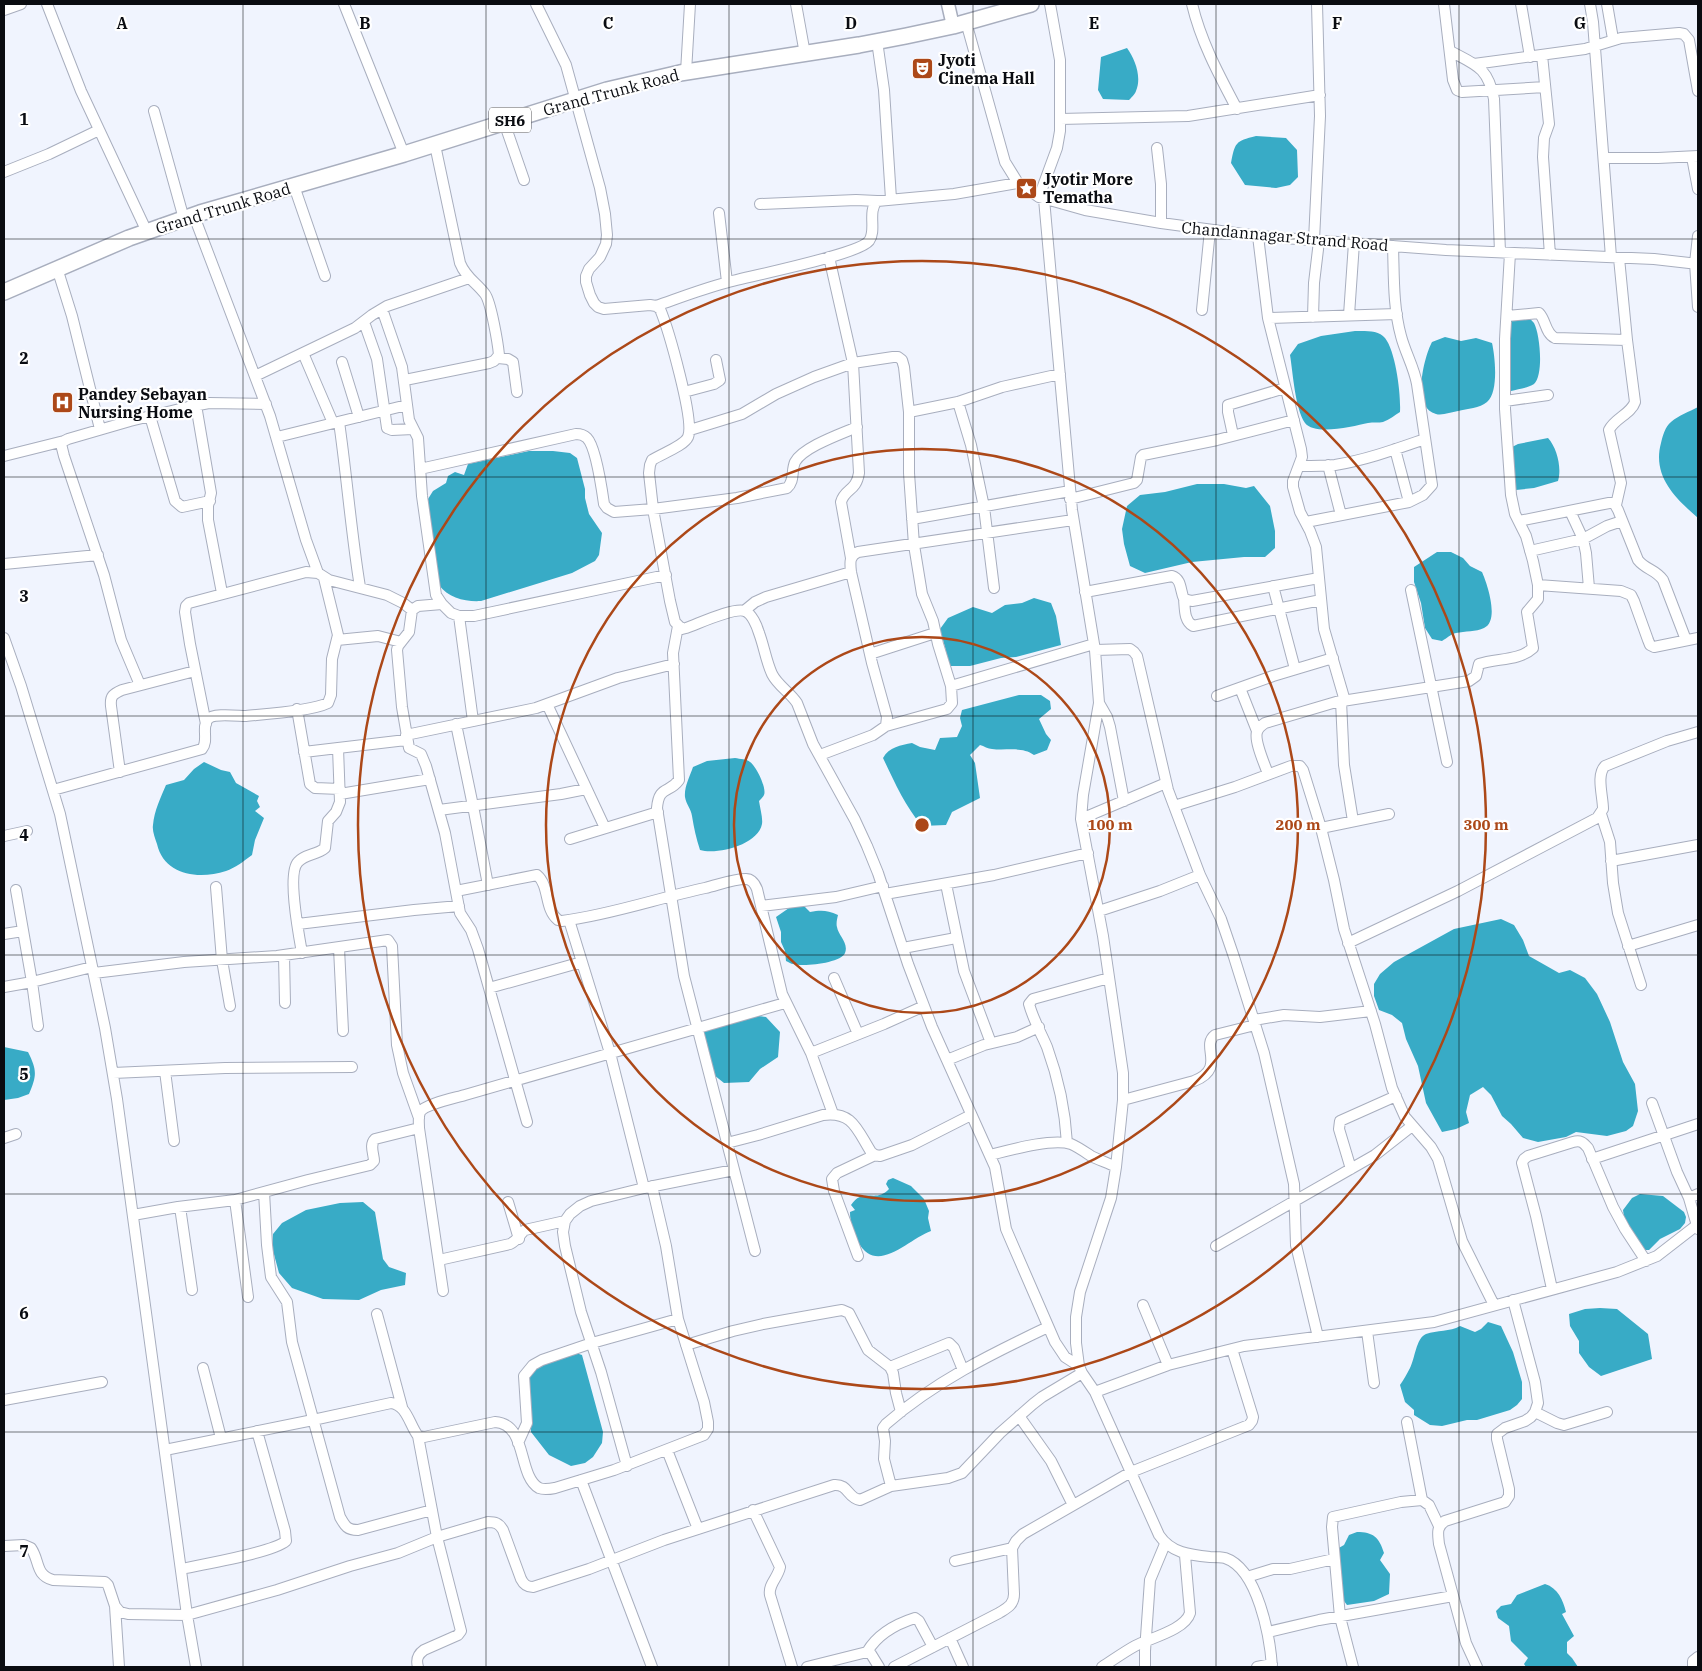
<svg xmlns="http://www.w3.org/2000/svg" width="1702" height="1671" viewBox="0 0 1702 1671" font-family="'IBM Plex Serif',serif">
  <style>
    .water { fill: #38abc6 }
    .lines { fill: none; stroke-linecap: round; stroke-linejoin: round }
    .minor-casing { stroke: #a8aebe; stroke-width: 12 }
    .tertiary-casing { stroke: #a8aebe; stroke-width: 15 }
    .primary-casing { stroke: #a8aebe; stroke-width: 18 }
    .minor { stroke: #fff; stroke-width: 10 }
    .tertiary { stroke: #fff; stroke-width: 12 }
    .primary { stroke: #fff; stroke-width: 15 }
    .grid { fill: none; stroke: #0a0c11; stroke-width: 1; stroke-opacity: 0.55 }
    .ring { fill: none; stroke: #ac4818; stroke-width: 2.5 }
    .labels { text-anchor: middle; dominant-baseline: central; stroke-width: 4.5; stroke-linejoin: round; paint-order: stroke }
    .shield { fill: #fff; stroke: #545558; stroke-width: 1 }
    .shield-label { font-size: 15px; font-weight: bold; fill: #0a0c11 }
    .poi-label { font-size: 16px; font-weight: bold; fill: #0a0c11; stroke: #fff; text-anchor: start }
    .street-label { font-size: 16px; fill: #0a0c11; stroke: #fff }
    .grid-label { font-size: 16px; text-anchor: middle; font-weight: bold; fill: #0a0c11; stroke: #fff; stroke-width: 4.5; stroke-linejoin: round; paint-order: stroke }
    .centre { fill: #ac4818; stroke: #fff; stroke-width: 2.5 }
    .ring-label { font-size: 15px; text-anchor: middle; font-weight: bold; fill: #ac4818; stroke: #fff; stroke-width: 4.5; stroke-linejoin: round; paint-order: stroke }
  </style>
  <rect width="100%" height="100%" fill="#f0f4fe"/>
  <path class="water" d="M1127,48C1135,59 1142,77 1136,91C1135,94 1131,98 1129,100L1103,99L1098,90L1101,57Z
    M1256,136L1286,138L1297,150L1298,177L1290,185L1276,188L1245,185L1231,163C1235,143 1235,141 1256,136Z
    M1524,316C1528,318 1531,319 1534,323C1540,334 1544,375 1534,384C1528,388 1518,389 1511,391L1508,389L1509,320Z
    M1355,331C1365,331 1379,330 1385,338C1396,352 1401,395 1400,412C1395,415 1389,420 1383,422C1379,423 1373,422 1368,423C1354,426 1315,436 1305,423C1295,408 1293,373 1290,355L1298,344L1321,336Z
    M1445,337L1461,341L1476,338L1492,343C1495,356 1499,392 1487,402C1480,408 1467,409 1458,411C1451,412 1442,416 1436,414C1411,408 1424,357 1432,342Z
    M1698,407V518C1675,498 1652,476 1661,443C1663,435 1665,427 1671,422C1679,415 1689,412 1698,407Z
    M1548,438C1557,448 1562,468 1558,481L1534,488L1516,490L1514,483L1512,447L1518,444Z
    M529,451H553L570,453L577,458L585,489V498L589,514L602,533L599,555L595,561L572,573L481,601C466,602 448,598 439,585C435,579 429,512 428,499L433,491L446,483L448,476L455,472L464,475L468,464Z
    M1197,484H1224L1246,488L1254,486L1270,506L1275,531V548L1265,557H1244L1192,562L1145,573L1130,566L1124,544L1122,529L1127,506L1140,495L1165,492Z
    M1437,552H1451L1463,558L1470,566L1482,572C1487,583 1500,621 1484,628C1476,632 1465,631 1456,633C1451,634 1447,638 1442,641L1432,639L1425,628L1421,603L1414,582V567Z
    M1034,598L1051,603L1056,616L1061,645L1016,657L1001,658L970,666H950L940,629L948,618L973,607L992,613L1005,605L1022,603Z
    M1019,695H1041L1050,701L1051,709L1039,719L1046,734L1051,740L1047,750L1034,755C1022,746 1006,751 992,749C988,749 984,746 980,745L970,755L975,763L980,798L952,812L946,825L922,826C905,806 894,781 883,758C889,747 901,745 912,743L920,747L935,750L940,738L957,737L962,726L960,718L962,710Z
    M735,758C740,759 747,759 750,762C756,766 767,788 764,795C763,797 761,799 759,801C760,808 763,818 762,824C758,845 717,855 700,850C696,838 694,828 692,816C691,809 686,804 685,797C684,787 690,776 693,767L707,761Z
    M204,762L221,770L230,772L236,783L259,796L257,801L260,807L255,811L264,818L255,840L252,855C244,861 235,868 226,871C198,880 164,875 157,844C155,838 152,831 153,825C154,811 161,797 166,785L184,780L194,769Z
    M798,906L805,907L810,912C821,910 827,910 838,915C837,919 836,924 837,927C838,935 849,943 845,953C841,963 804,967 793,964C791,964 789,962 786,961L785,951L781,942V932L776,917L789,908Z
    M1501,919L1514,925L1523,940L1529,956L1559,973L1570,970L1585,978L1597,994L1610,1022L1623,1062L1635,1084L1638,1111L1633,1126L1626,1131L1607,1136L1576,1132L1566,1137L1538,1142L1523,1138L1511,1124L1502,1116L1491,1095L1483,1087L1470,1095L1466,1112L1469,1123L1456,1129L1442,1132L1426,1103L1418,1066L1406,1039L1402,1023L1392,1015L1379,1010L1374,996V984L1380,974L1394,962L1454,929Z
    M759,1016L766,1017L780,1032L778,1057L760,1069L749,1082L724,1083L714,1075L706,1046L704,1031L748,1017Z
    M4,1047L28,1052C37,1070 37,1075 29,1094L18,1098L4,1100Z
    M893,1178L911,1186L924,1199L929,1211L928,1218L931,1231C908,1239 877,1276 858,1242C853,1233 850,1222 850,1212L855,1210L851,1205C864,1186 875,1204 889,1189L886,1184L888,1180Z
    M1640,1194L1663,1196L1684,1212L1686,1217L1685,1223L1680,1229L1660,1239L1649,1250H1642L1624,1217L1623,1210L1632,1198Z
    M363,1202L375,1212L383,1259L389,1267L406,1273L405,1285L381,1290L359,1300L323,1299L292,1288L279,1273L272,1247L273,1234L282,1223L306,1210L340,1203Z
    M1600,1308L1617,1309L1648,1334L1652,1359L1601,1376L1589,1367L1579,1353V1341L1570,1326L1569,1314L1585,1309Z
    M1488,1322L1501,1326L1513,1352L1522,1382V1399L1517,1405L1510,1410L1477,1420H1467L1442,1426L1430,1425L1414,1415V1410L1405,1402L1400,1385C1404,1379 1407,1374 1410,1368C1415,1359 1416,1338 1426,1334C1437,1330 1450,1332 1460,1326L1475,1332L1481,1329Z
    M576,1353L582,1355L603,1432L602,1443L593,1457L585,1463L571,1466L549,1455L531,1432L527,1386L530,1376L538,1366Z
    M1357,1532C1373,1532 1379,1537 1384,1553L1380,1560L1390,1574L1389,1594L1374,1601L1347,1605L1341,1597L1337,1549L1344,1545L1349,1535Z
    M1545,1584C1558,1588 1563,1600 1566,1612L1562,1614L1574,1636L1567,1642V1653L1572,1658L1578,1667H1526L1524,1664L1528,1658L1511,1641L1509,1626L1498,1618L1496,1611L1501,1606L1511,1604L1517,1595Z"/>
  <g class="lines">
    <defs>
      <path id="minor" d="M47,4L81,91L147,232
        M344,4L404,154
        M536,4L566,65L600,188L605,214L607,235L606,244L600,257L589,269L586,276V282L590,295L594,303L598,307L604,309L650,305L656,306L660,309C668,328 695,421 688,437C684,446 661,454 652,460L650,465L649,473L653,509L670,601L675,622L682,629L686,628C698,624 733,607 745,611C752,614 757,626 759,633C764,646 766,661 772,674C778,686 790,692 797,703L813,744L855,820L867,846L878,873L908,964L932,1027L995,1167L1006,1229L1012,1243L1055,1342L1065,1357L1079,1366
        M796,4L805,54
        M1192,4C1201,42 1219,75 1237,109
        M1444,4L1453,80L1457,90L1462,92L1545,87
        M1521,4L1530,57
        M1590,4L1593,22L1611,257
        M1607,4L1613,39
        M4,10L21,4
        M966,22L1005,162L1018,183L1039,197L1085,210L1161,223L1258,236L1446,250L1654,259L1698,264
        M877,41L884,90L891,199
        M1450,51C1476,65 1488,67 1494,99L1500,252
        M1542,55L1549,124L1544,138L1543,157L1550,255
        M1474,64L1585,49L1621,38L1679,33L1684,34L1689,40L1698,91
        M686,72L690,4
        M154,111L184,219
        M1060,119L1188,116L1320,95
        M504,122L524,180
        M1157,148L1161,184V223
        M1692,157L1698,189
        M1604,158H1658L1698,156
        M4,172L49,154L99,130
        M294,186L325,276
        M1039,197L1057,148L1060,131V60L1050,4
        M1044,199L1072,510L1095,650L1099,703L1083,795L1081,819L1103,936L1123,1073V1100L1116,1167L1111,1198L1080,1292L1076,1317V1343L1079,1366L1082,1373L1095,1392L1159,1535C1171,1553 1190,1555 1210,1557C1215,1557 1221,1557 1225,1558C1258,1569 1270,1637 1272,1667
        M760,204L856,200L877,201
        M719,213L727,282
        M194,216L270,416L306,540L318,573
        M1258,236L1268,318L1301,449L1302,457L1293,481V487L1300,512L1310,531L1316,547L1324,629L1345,701
        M1698,236L1695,263L1698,307
        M1314,240L1320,116L1317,4
        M829,257L853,363L859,473C856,492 845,488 841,502L851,558
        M57,268L72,316L100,429
        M656,306C679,298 702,289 725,283C749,276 858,255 869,241C877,230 867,212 877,201L954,194L1018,183
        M382,309L402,367L409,420L418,438L422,496L436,595L442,604L451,613L459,616H474L666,575
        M1202,310L1210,230
        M1349,315L1354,243
        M1507,316L1539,313C1546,320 1545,333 1555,338L1627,340
        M1313,317L1314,283L1319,241
        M1268,318L1397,314
        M364,322L377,359L387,428L392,430L413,429
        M303,353L333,423
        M498,358L508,359L513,362L517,392
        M342,362L359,417
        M255,376L355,328L372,315L387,306L469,278
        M405,380L489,363L494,361L499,355C498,344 491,302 485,294C476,282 466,278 460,263L435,145
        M684,392L714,384L720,380L716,360
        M1505,401L1548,395
        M958,402L971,445L984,507L994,588
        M196,405L211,493L208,506V520L222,593
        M909,412L958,402L1002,387L1060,374
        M150,416L175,501L182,507L210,501
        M339,422C347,477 351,532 360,587
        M690,430L742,414L776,394L814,377L853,363L893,357H898L902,360L904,367L909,412V473L914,545L922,594L933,621L938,644L951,686L952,703L947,709L886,726
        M1233,435L1228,412V405L1285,388
        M277,437L407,405
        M1395,449L1409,502
        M4,456L64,441
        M1328,465L1341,515
        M1300,466C1311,466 1323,466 1335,465C1366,460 1396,449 1425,439
        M420,469L576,434C580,434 584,435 587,438C596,447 602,490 604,504L607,508L614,512L653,509L737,498L787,488C795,481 791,471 795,462C803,447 841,434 857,427
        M1070,499L1134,483L1137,480L1141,457L1143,455L1217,440L1294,420
        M1616,505L1621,483L1609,430C1615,418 1631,414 1635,402L1627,340L1619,258
        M1570,511L1583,539L1586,553L1589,588
        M912,519L1070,491
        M1519,521L1609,503H1614L1618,510L1638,560C1646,570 1655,569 1663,580L1686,640
        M1306,522L1409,502L1423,495L1432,485L1417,384C1414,367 1405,352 1401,336C1393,307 1394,276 1393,246
        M1530,551L1583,539L1607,526L1622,521
        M4,564L98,555
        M1538,585L1621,591L1631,595L1634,601L1648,640L1650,645L1654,647L1698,638
        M1273,586L1295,669
        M1411,590L1447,762
        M1085,592L1172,576C1182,579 1180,591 1184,599L1192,601L1319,578
        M1184,599C1185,609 1184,621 1193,626L1321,600
        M442,604L418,606L412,610L409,632L398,646L397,650L402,707L409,748L421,754L426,766L445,833L460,913L471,930L478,949L527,1122
        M744,611L755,602L766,597L851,572
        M459,616L473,721
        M678,626L673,653L679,780C669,794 659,785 657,808L684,976L755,1251
        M4,638L21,686L60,814L105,1028L117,1099L187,1615L196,1667
        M337,640L378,636L401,642
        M1095,650L1130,649L1134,652L1137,656L1168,790L1200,875L1221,919L1234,957L1264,1053L1294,1184L1296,1245L1318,1337
        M870,654L935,633
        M140,685L121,640L104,575L64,456L61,444L64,441L68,439L130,421L188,407L209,403L266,404
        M951,686L1094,644
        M1240,688L1257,731
        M1217,696L1273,676L1333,658
        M1341,701L1344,765L1353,821
        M1099,703L1107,717L1110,727L1124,801
        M547,704L605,828
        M297,709L310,784L315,788L340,789
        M206,724L190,644L185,612L186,606L189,603L306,572L318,573L329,580L387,595L403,603L412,610
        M456,724L473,806L488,885
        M406,735L536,708L618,678L674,664
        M304,752L406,740
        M820,755L873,735L886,726L887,717L872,663L851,572C850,563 849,556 858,552L1073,520
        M120,772L111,706C110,696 113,694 122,690L195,671
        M1268,774C1265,765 1254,741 1257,732C1258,728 1262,725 1265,723L1336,702L1469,681L1476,676L1479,664C1497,658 1519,661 1533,648L1527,612L1538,599V585L1533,561L1526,536L1515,514L1511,495L1505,409V339L1510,253
        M53,790L202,749C209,741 201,727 208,719C213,713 238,716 246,716C266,714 312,711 328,703L331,695L332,659L338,635L324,578
        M340,794L430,779
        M1174,806L1235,787L1291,766H1300L1303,770L1321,828L1334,880L1344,929L1375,1024L1392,1088L1405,1117L1431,1147L1438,1159L1462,1241L1494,1305
        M439,810L561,794L586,789
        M1601,814L1610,842L1613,883L1618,913L1641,985
        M1081,819L1166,783
        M1321,828L1389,814
        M4,836L27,831
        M570,839L658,812
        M1611,861L1698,845
        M946,884L964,971L991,1043
        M216,887L222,960L230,1006
        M16,890L32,982L38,1026
        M456,891L537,875C550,886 544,909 558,920L562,921C610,915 658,898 705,888C718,885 733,879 746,879C752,879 755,884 757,889L782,994L811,1053L833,1114
        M885,894L994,875L1088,853
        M761,906L836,897L883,886
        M1099,911L1160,891L1200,875
        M569,920L610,1053L644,1188
        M298,924L414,910L459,906
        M4,934L23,931
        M1348,943L1458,891L1597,818L1603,809C1603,796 1596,775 1605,766L1667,741L1698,732
        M1628,946L1698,925
        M339,948L343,1031
        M903,948L956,938
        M302,953C299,936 287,873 298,862C305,854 317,855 325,848L328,821L336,812L340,802L338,748
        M284,955L285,1003
        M94,973L184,962L277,956L388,940L392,946L397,1045L403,1073L419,1118
        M834,978L858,1034
        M4,987L32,982L92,967
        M489,988L582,962
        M1254,1020L1284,1015L1320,1017L1371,1011
        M811,1053L884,1024L924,1006
        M947,1060L984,1045L1017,1037L1039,1027
        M165,1071L174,1141
        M113,1073L225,1068L352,1067
        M1123,1100L1194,1081C1227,1068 1200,1046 1215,1035L1255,1025
        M1652,1103L1677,1172L1689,1198L1698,1229
        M4,1138L16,1134
        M727,1143L758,1135L823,1115C853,1111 857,1130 871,1152L875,1155L880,1156L912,1145L971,1115
        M1067,1143C1065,1108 1059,1080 1047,1047C1041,1033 1033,1019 1029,1004L1033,999L1109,978
        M990,1155C1010,1150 1052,1138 1071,1144C1078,1147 1085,1152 1091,1156C1099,1160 1108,1163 1116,1167
        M1592,1159L1698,1124
        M1351,1169L1339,1129L1340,1121L1396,1096
        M264,1192L267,1245L271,1277L287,1302L292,1342L340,1517C345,1526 347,1530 358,1530L432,1510
        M1689,1198L1698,1194
        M235,1200L248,1297
        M508,1202L519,1239
        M180,1207L192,1290
        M133,1215L178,1207L235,1200L308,1180L370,1165L374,1161C374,1154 369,1145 375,1139L419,1128
        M1216,1246L1375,1155L1412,1126
        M858,1256L834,1191L832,1179L837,1173L875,1155
        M439,1260L510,1244C518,1240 519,1235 525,1230L565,1221
        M1552,1289L1536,1216L1522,1163L1524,1159L1528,1156L1573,1142C1580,1140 1583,1142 1588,1148L1613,1207L1625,1229L1646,1261
        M443,1291L419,1128C419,1123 418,1117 420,1112C425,1104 455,1098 465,1095L785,1003
        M1143,1305L1168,1365
        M377,1314L402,1407
        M1367,1331L1374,1383
        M686,1345L733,1331L763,1324L836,1311L842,1310L849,1313L868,1350L890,1367L893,1373L896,1393L901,1412
        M890,1367L949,1343L954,1348L963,1370
        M203,1368L221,1438
        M1095,1392L1168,1365L1244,1346L1434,1322L1617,1272L1657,1256L1697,1225
        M4,1400L102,1382
        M1535,1412L1557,1423L1564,1425L1607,1412
        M1019,1416L1051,1461L1073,1505
        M1407,1422L1422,1500
        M518,1443L527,1423L524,1376L533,1365L542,1360L592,1343L678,1319
        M165,1450L313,1420L391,1403C407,1405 409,1424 418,1436L424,1437L495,1422C528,1424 517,1475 539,1488C544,1490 550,1489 555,1488L614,1470L704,1435L708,1429V1422L704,1402L678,1319L666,1246L652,1186
        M667,1450L698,1529
        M627,1466L601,1372L581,1312L565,1246L563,1232L565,1221L570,1214L580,1206L591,1201L644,1188L734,1170
        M581,1480L652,1667
        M891,1486L884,1459L885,1441L883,1428L886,1424C934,1382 991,1354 1048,1327
        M753,1510L780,1567C778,1578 768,1584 770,1595L792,1667
        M4,1546L24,1545L31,1548C40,1561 35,1575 53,1580L105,1582L108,1585L115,1606L120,1612L128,1614L187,1615L277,1590L350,1566L398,1553L437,1537L488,1522C495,1522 499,1523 503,1530L521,1579C524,1585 527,1587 533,1587L589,1569L664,1540L834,1485C849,1484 847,1498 860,1500L891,1486L948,1478L962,1473L1000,1433L1033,1404L1042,1397L1082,1373
        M955,1561L1012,1548
        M182,1569C203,1564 272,1553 286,1541L285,1531L257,1431
        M1247,1577L1273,1569H1290L1334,1559
        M115,1606L119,1667
        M1268,1632L1319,1620L1453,1596
        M950,1638L963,1667
        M867,1652C877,1635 896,1624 915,1618L919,1621L933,1647
        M418,1667C416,1660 417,1655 424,1650L458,1635L461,1631L437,1537L418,1436
        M807,1667L867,1652L871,1654L879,1667
        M894,1667L999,1613C1007,1608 1014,1605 1014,1594L1012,1548L1016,1541L1023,1534L1131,1472L1249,1425L1252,1421L1253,1417L1232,1349
        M1102,1667C1113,1660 1124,1652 1135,1646C1150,1638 1185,1630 1190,1613L1185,1555
        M1145,1667V1651L1150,1580L1165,1544
        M1257,1667L1272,1664
        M1353,1667L1340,1617L1332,1527L1333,1517L1401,1502L1422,1500L1429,1505L1439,1526
        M1477,1667L1466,1643L1439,1544C1438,1534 1436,1527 1445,1521L1505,1502L1509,1496V1489L1497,1439V1434L1505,1428L1525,1421L1531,1417L1535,1412L1538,1403L1535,1382L1513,1300
        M1693,1667V1661L1698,1657"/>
      <path id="tertiary" d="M948,4L953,26"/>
      <path id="primary" d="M4,292L129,238L200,213L404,154L607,90L680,73L859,45L906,36L953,26L1031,4"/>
    </defs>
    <use href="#minor" class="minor-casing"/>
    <use href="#tertiary" class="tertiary-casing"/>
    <use href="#primary" class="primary-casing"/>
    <use href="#minor" class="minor"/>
    <use href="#tertiary" class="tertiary"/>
    <use href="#primary" class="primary"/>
  </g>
  <path class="grid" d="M243,4V1667M486,4V1667M729,4V1667M973,4V1667M1216,4V1667M1459,4V1667M4,239H1698M4,477H1698M4,716H1698M4,955H1698M4,1194H1698M4,1432H1698"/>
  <g class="ring">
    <circle cx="922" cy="825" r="188"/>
    <circle cx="922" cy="825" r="376"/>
    <circle cx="922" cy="825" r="564"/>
  </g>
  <defs>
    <symbol id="theatre-square" viewBox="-11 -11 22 22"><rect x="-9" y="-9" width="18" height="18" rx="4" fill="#ac4818" stroke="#fff"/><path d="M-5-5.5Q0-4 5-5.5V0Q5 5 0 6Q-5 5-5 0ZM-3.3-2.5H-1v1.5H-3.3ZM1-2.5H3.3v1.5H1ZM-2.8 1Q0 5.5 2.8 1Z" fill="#fff"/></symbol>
    <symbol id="sight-square" viewBox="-11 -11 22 22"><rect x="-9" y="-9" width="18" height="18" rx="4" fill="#ac4818" stroke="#fff"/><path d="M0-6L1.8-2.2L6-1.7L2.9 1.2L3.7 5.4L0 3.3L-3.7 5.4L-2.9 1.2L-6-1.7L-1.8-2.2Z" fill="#fff"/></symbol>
    <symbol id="hospital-square" viewBox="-11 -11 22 22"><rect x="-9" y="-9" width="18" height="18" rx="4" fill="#ac4818" stroke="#fff"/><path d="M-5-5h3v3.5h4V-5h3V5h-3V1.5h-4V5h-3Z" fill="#fff"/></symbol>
  </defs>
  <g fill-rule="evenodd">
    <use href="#theatre-square" x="910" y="56" width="25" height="25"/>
    <use href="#sight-square" x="1014" y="176" width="25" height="25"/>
    <use href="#hospital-square" x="50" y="390" width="25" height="25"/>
  </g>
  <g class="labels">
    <rect class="shield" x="489" y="107.5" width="42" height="25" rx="4"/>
    <g class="shield-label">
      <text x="510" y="120">SH6</text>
    </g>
    <g class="poi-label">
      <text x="938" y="60">Jyoti<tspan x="938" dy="18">Cinema Hall</tspan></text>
      <text x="1043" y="179">Jyotir More<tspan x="1043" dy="18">Tematha</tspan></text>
      <text x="78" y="394">Pandey Sebayan<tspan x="78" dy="18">Nursing Home</tspan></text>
    </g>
    <g class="street-label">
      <text transform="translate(611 92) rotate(-15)">Grand Trunk Road</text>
      <text transform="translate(223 208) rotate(-17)">Grand Trunk Road</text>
      <text transform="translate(1285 236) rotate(5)">Chandannagar Strand Road</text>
    </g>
  </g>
  <g class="grid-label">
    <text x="122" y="29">A</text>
    <text x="365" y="29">B</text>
    <text x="608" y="29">C</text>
    <text x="851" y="29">D</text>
    <text x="1094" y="29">E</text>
    <text x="1337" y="29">F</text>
    <text x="1580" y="29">G</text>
    <text x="24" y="125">1</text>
    <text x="24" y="364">2</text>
    <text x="24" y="602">3</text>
    <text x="24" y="841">4</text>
    <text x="24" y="1080">5</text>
    <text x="24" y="1319">6</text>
    <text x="24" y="1557">7</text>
  </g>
  <circle cx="922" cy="825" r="8" class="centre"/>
  <g class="ring-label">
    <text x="1110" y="830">100 m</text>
    <text x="1298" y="830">200 m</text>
    <text x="1486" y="830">300 m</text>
  </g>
  <rect width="1702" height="1671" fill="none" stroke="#0a0c11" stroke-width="10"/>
</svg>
